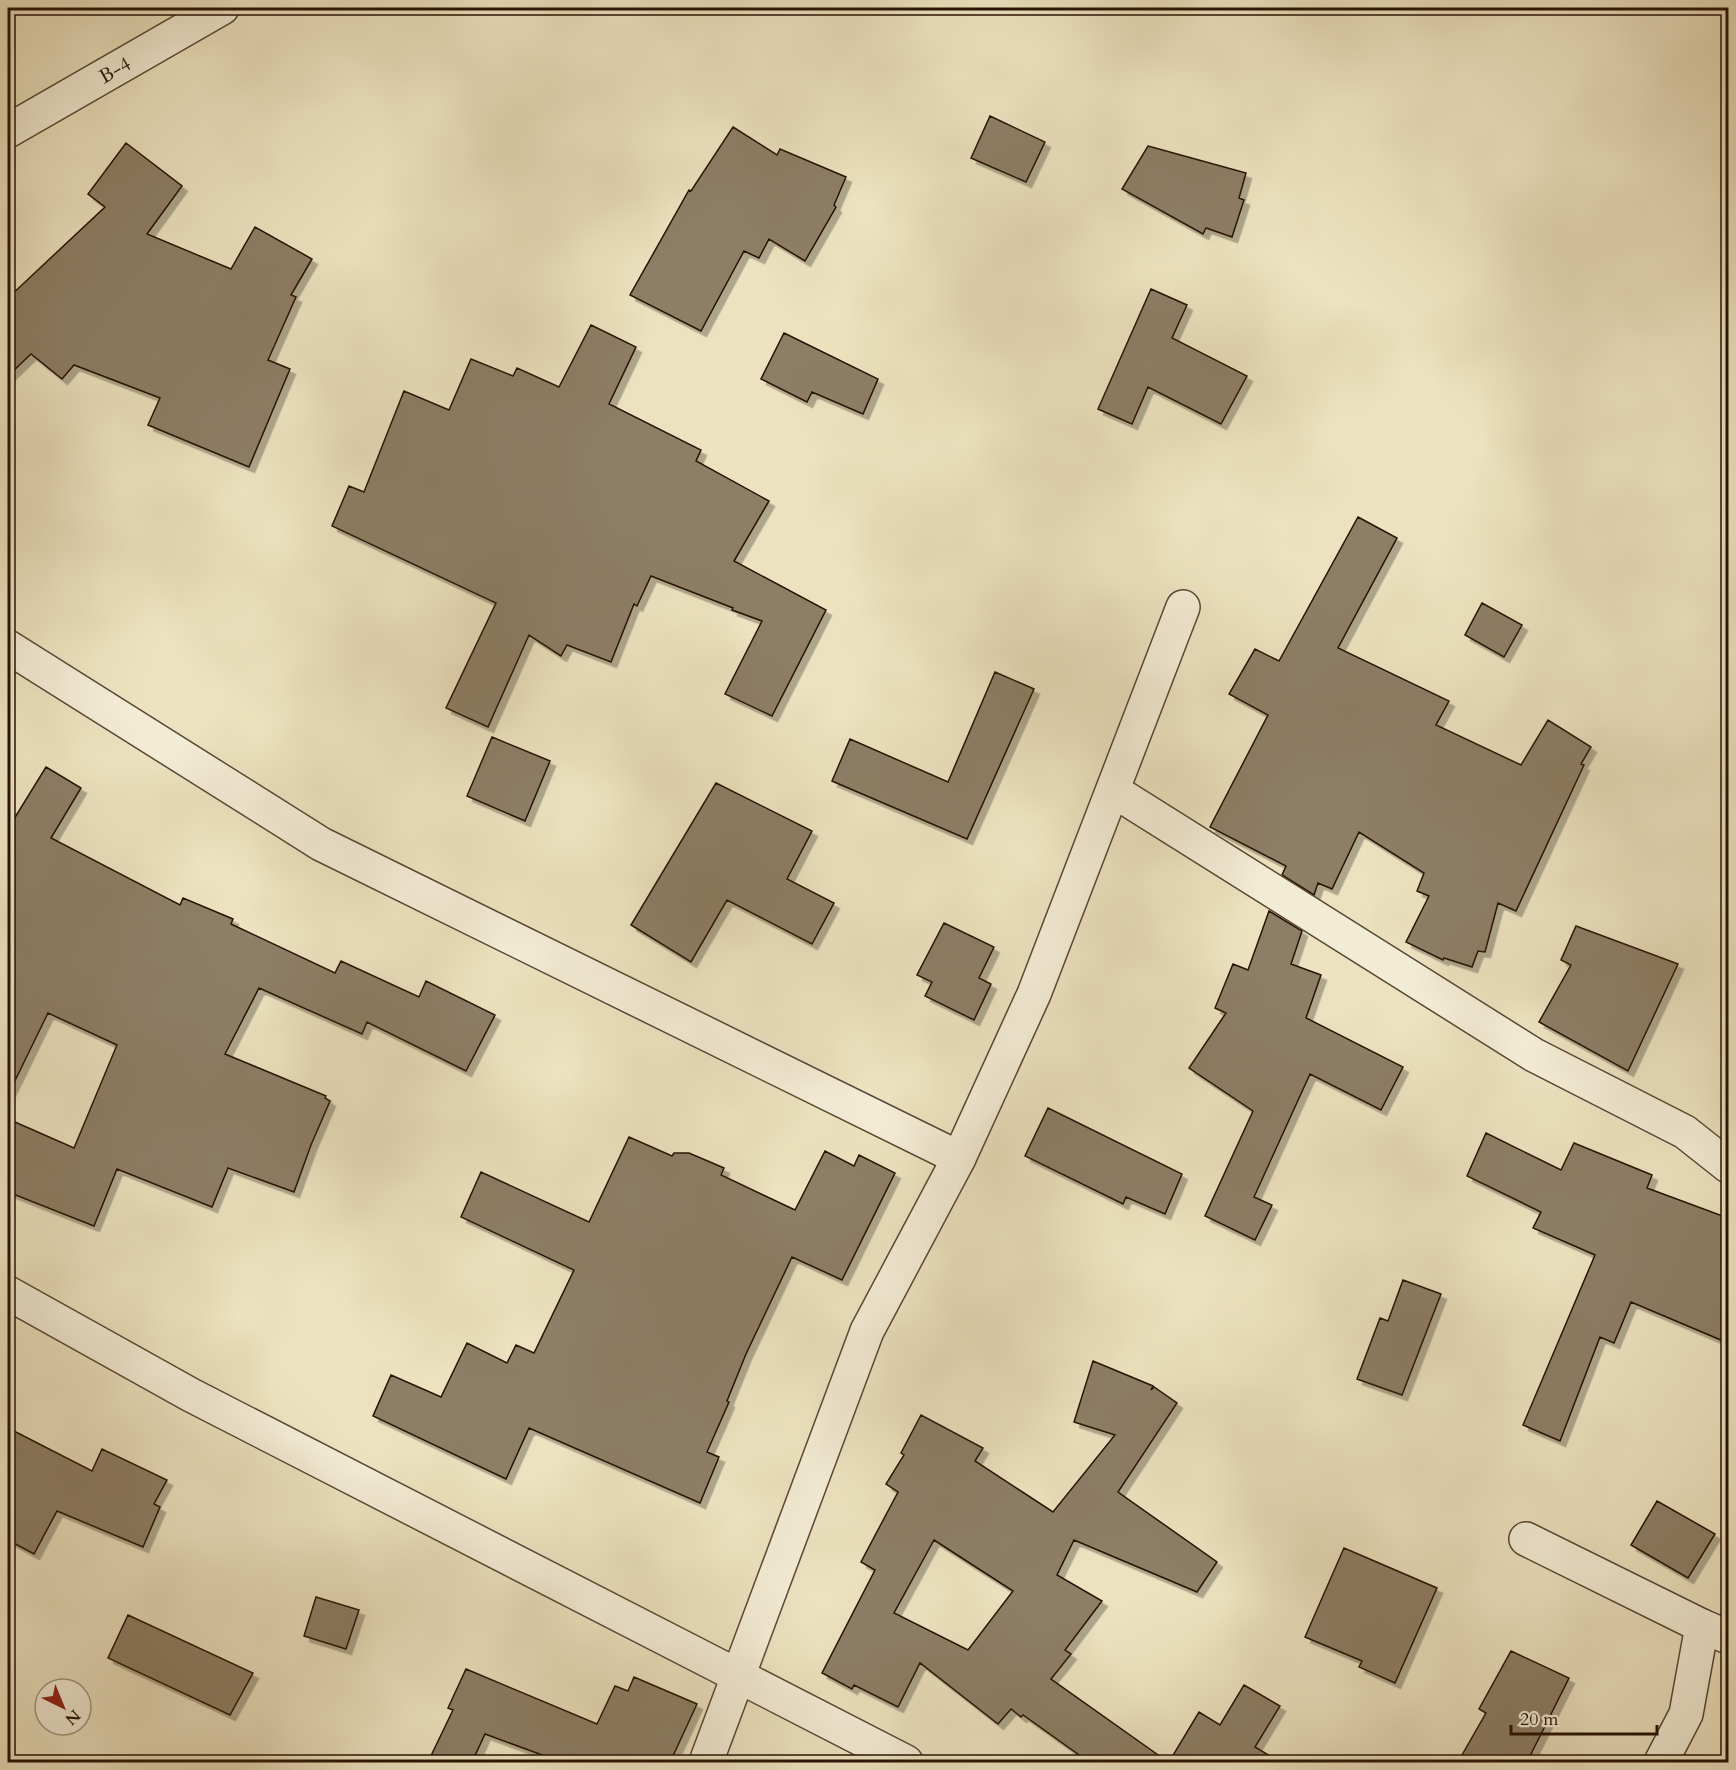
<svg xmlns="http://www.w3.org/2000/svg" width="1736" height="1770" viewBox="0 0 1736 1770" font-family="Cardo,serif">
  <style>
    .building { fill: #8d7e66; stroke: #271205; stroke-width: 1.5; fill-rule: evenodd; filter: url(#shadow) }
    .lines { fill: none; stroke-linecap: round; stroke-linejoin: round }
    .street-casing { stroke: #584634; stroke-width: 36 }
    .street { stroke: #f3ecd5; stroke-width: 33 }
    .labels { text-anchor: middle; dominant-baseline: central; stroke-width: 4.5; stroke-linejoin: round; paint-order: stroke }
    .street-label { font-size: 20px; fill: #271205; stroke: #f3ecd5 }
  </style>
  <defs>
    <filter id="shadow"><feDropShadow dx="5.5" dy="5.5" stdDeviation="0" flood-color="#0004"/></filter>
  </defs>
  <rect width="100%" height="100%" fill="#ece2bf"/>
  <filter id="stains"><feTurbulence type="fractalNoise" baseFrequency=".00333" numOctaves="4"/><feColorMatrix values="0 0 0 0 .2 0 0 0 0 .09 0 0 0 0 .02 0 0 0 .5 -.17"/></filter>
  <radialGradient id="worn" r=".72"><stop offset=".6" stop-color="#630" stop-opacity="0"/><stop offset="1" stop-color="#630" stop-opacity=".3"/></radialGradient>
  <path class="building" d="M990,116L1045,142L1026,182L971,158Z
    M733,127L777,155L780,149L846,177L834,205L836,207L805,261L769,239L759,258L744,251L701,331L630,295L689,190L691,191Z
    M126,143L182,186L147,234L231,269L255,227L312,259L291,295L296,297L268,360L290,369L249,467L148,425L160,398L74,365L62,379L31,354L8,376V298L105,207L88,194Z
    M1148,146L1246,173L1239,198L1244,200L1232,237L1206,228L1203,234L1122,189Z
    M1151,289L1187,305L1172,338L1247,376L1221,424L1148,387L1132,424L1098,409Z
    M591,325L636,347L609,404L701,450L696,461L769,501L734,561L826,610L772,716L725,694L762,621L732,610L733,608L651,576L637,606L634,604L611,662L567,645L561,656L529,635L488,727L446,708L496,603L332,526L349,486L364,492L404,391L449,410L471,359L513,376L517,368L559,387Z
    M784,333L878,379L863,414L812,392L807,402L761,379Z
    M1358,517L1397,538L1338,648L1449,701L1436,725L1521,765L1548,720L1591,747L1581,764L1584,765L1516,911L1498,903L1485,952L1478,951L1472,967L1444,958L1443,960L1406,942L1429,896L1417,891L1424,873L1359,832L1332,889L1318,883L1314,895L1282,875L1286,866L1210,827L1268,715L1229,694L1255,649L1279,661Z
    M1482,603L1522,625L1504,657L1465,635Z
    M995,672L1034,689L967,839L832,781L850,739L948,782Z
    M492,737L550,761L525,821L467,796Z
    M46,767L81,788L51,838L180,905L183,898L233,919L231,924L335,973L341,961L419,997L426,981L495,1015L466,1071L367,1022L362,1034L259,988L225,1054L326,1096L325,1098L330,1101L311,1145L294,1192L228,1168L212,1207L117,1169L94,1226L8,1192V1119L74,1148L117,1045L48,1013L8,1095V816L14,819Z
    M716,783L812,831L787,879L834,903L812,944L727,900L691,962L631,925Z
    M1269,911L1302,931L1291,964L1321,975L1306,1018L1403,1067L1381,1110L1310,1074L1254,1197L1272,1205L1255,1240L1205,1216L1253,1111L1189,1068L1226,1013L1215,1008L1233,964L1248,970Z
    M944,923L994,947L979,978L991,984L974,1020L925,996L932,982L917,975Z
    M1576,926L1678,964L1628,1071L1539,1022L1571,965L1561,960Z
    M1048,1108L1182,1174L1165,1214L1126,1197L1123,1204L1025,1156Z
    M1486,1133L1561,1170L1574,1143L1652,1175L1647,1188L1728,1218V1343L1631,1302L1614,1343L1600,1337L1560,1441L1523,1425L1595,1255L1533,1228L1541,1212L1467,1176Z
    M629,1137L672,1156L674,1153H689L724,1168L721,1175L795,1210L825,1151L854,1166L859,1155L895,1173L842,1280L792,1257L746,1354L727,1401L729,1402L707,1452L719,1457L700,1503L529,1428L506,1479L373,1416L391,1375L441,1397L467,1343L507,1363L516,1345L534,1353L574,1270L461,1217L481,1172L589,1222Z
    M1403,1280L1441,1294L1402,1395L1357,1379L1380,1318L1388,1321Z
    M1093,1361L1153,1386L1151,1390L1154,1387L1177,1403L1118,1492L1217,1562L1197,1592L1074,1540L1057,1575L1102,1601L1065,1650L1071,1654L1051,1679L1168,1762H1089L1023,1715L1021,1717L1011,1709L998,1724L920,1663L898,1707L854,1685L852,1689L822,1673L875,1570L861,1562L898,1492L886,1484L904,1455L901,1453L921,1415L983,1448L975,1461L1053,1512L1115,1435L1074,1422ZM934,1540L1013,1591L968,1650L894,1613Z
    M8,1428L92,1471L102,1449L167,1480L154,1504L160,1507L143,1547L57,1511L34,1554L8,1540Z
    M1657,1501L1715,1534L1688,1578L1631,1545Z
    M1344,1548L1437,1588L1395,1683L1359,1667L1362,1661L1305,1637Z
    M316,1597L359,1610L346,1649L304,1636Z
    M128,1615L253,1673L230,1715L108,1658Z
    M1511,1651L1569,1678L1527,1762H1458L1486,1713L1479,1709Z
    M466,1669L597,1724L615,1686L628,1691L634,1677L697,1704L673,1756L687,1762H561L485,1734L472,1762H428L453,1710L448,1708Z
    M1244,1685L1280,1706L1255,1747L1280,1762H1169L1199,1712L1220,1725Z"/>
  <g class="lines">
    <defs>
      <g id="street">
        <path id="s1" d="M8,131L222,8"/>
        <path d="M8,647L321,844L959,1158"/>
        <path d="M1114,791L1534,1055L1685,1132L1728,1166"/>
        <path d="M8,1293L191,1395L906,1762"/>
        <path d="M1526,1539L1702,1626L1728,1637"/>
        <path d="M706,1762L867,1331L959,1158L1034,994L1183,607"/>
        <path d="M1661,1762L1686,1714L1702,1626"/>
      </g>
    </defs>
    <use href="#street" class="street-casing"/>
    <use href="#street" class="street"/>
  </g>
  <g class="labels">
    <g class="street-label">
      <text stroke="none"><textPath href="#s1" startOffset="123">B-4</textPath></text>
    </g>
  </g>
  <rect width="1736" height="1770" fill="none" stroke="#ece2bf" stroke-width="30"/>
  <rect x="9" y="9" width="1718" height="1752" fill="none" stroke="#271205" stroke-width="3"/>
  <rect x="15" y="15" width="1706" height="1740" fill="none" stroke="#271205" stroke-width="1.5"/>
  <g transform="translate(63 1707) rotate(137)"><circle r="28" fill="#f3ecd5" stroke="#a19582" stroke-width="1.5"/>
  <path d="M0-4.5L10 22L0 15L-10 22Z" fill="#8f2418"/>
  <text y="-9" font-size="16" font-weight="bold" text-anchor="middle" fill="#271205">N</text>
  </g>
  <path d="M1511 1725v9h146v-9" fill="none" stroke="#271205" stroke-width="3"/>
  <text x="1520" y="1725" font-size="18" fill="#271205" stroke="#f3ecd5" stroke-width="4.5" paint-order="stroke">20 m</text>
  <rect width="100%" height="100%" filter="url(#stains)"/>
  <rect width="100%" height="100%" fill="url(#worn)"/>
</svg>
